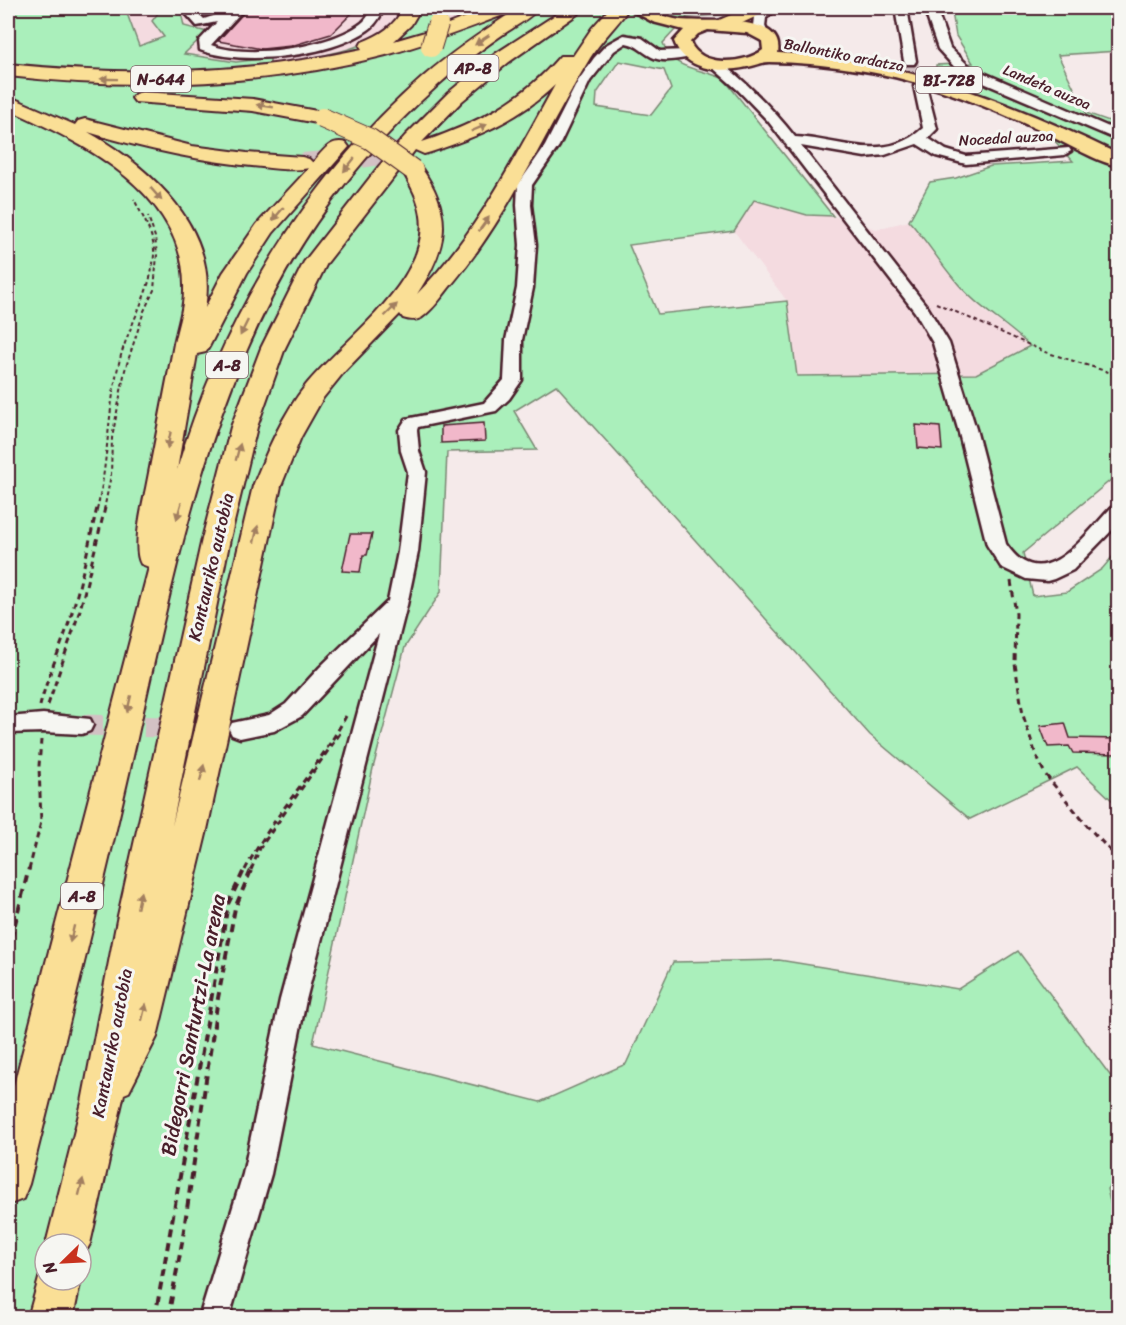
<svg xmlns="http://www.w3.org/2000/svg" width="1126" height="1325" viewBox="0 0 1126 1325" font-family="Sriracha,sans-serif">
  <style>
    .built { fill: #f4dbe0 }
    .green { fill: #aaefbb; stroke: #7a8773; stroke-width: 1.5; fill-rule: evenodd }
    .building { fill: #f1b8ca; stroke: #4a1f2b; stroke-width: 1.5 }
    .lines { fill: none; stroke-linecap: round; stroke-linejoin: round }
    .minor-tunnel-far1 { stroke: #d3c1c4; stroke-width: 14; stroke-dasharray: 14 7; stroke-linecap: butt }
    .minor-tunnel { stroke: #d3c1c4; stroke-width: 21; stroke-dasharray: 21 10; stroke-linecap: butt }
    .major-tunnel { stroke: #d3c1c4; stroke-width: 17; stroke-dasharray: 17 8; stroke-linecap: butt }
    .highway-tunnel { stroke: #d3c1c4; stroke-width: 20; stroke-dasharray: 20 10; stroke-linecap: butt }
    .minor-casing { stroke: #4a1f2b; stroke-width: 5 }
    .major-casing { stroke: #4a1f2b; stroke-width: 5 }
    .highway-casing { stroke: #4a1f2b; stroke-width: 4 }
    .path-far2 { stroke: #4a1f2b; stroke-width: 2; stroke-dasharray: 4 3; stroke-linecap: butt }
    .path-far1 { stroke: #4a1f2b; stroke-width: 3; stroke-dasharray: 6 4.5; stroke-linecap: butt }
    .path { stroke: #4a1f2b; stroke-width: 4; stroke-dasharray: 8 6; stroke-linecap: butt }
    .minor { fill: #f6f6f2; fill-rule: evenodd }
    .major { fill: #fadf96; fill-rule: evenodd }
    .highway { fill: #fadf96; fill-rule: evenodd }
    .highway-bridge-casing { stroke: #4a1f2b; stroke-width: 22; stroke-linecap: butt }
    .highway-bridge { stroke: #fadf96; stroke-width: 20 }
    .oneway { fill: #a27f60 }
    .labels { text-anchor: middle; dominant-baseline: central; stroke-width: 6; stroke-linejoin: round; paint-order: stroke }
    .far-street-label { font-size: 15px; fill: #4a1f2b; stroke: #f6f6f2 }
    .shield { fill: #f6f6f2; stroke: #7e6067; stroke-width: 1.5 }
    .shield-label { font-size: 16px; font-weight: bold; fill: #4a1f2b }
    .street-label { font-size: 18px; fill: #4a1f2b; stroke: #f6f6f2 }
    .near-street-label { font-size: 21px; fill: #4a1f2b; stroke: #f6f6f2 }
  </style>
  <rect width="100%" height="100%" fill="#f5eaea"/>
  <filter id="ink" filterUnits="userSpaceOnUse"><feTurbulence type="fractalNoise" baseFrequency=".0167" numOctaves="2"/><feDisplacementMap in="SourceGraphic" scale="12" xChannelSelector="R" yChannelSelector="G"/><feConvolveMatrix kernelMatrix="1 2 1 2 8 2 1 2 1" color-interpolation-filters="sRGB"/></filter>
  <g filter="url(#ink)">
    <path class="built" d="M125,8H402L396,22L383,33L364,43L341,51L270,64V58L236,62L183,54L206,32L189,29L184,26L182,21L164,37L139,46Z
      M443,8H494L448,26Z
      M753,200L807,215L833,216L876,229L909,221L929,242L954,280L984,311L1031,345L976,374L796,376L787,301L734,231Z"/>
    <path class="green" d="M8,8H125L139,46L164,37L152,21L161,9L180,8L184,26L207,32L184,54L236,62L270,58V64C309,58 389,51 402,8H443L448,26L494,8H743L731,14L687,17L663,43C672,71 702,68 724,79L833,216L807,215L754,200L734,231L629,245L658,314L787,301L797,376L976,374L1030,346C1006,323 975,306 954,279C937,259 927,241 909,221L930,182L956,178L991,166L1073,161L1051,137L973,102L936,88V65L973,63L956,36L952,12L948,8H1118V51L1058,55L1086,113L1118,124V474L1023,553L1033,596L1067,592L1102,569L1118,550V806L1077,767L970,819L870,735L556,385L514,411L537,450L447,452L441,592L405,647L373,768L313,1044L540,1102L626,1064L673,962L779,960L958,989L1018,951L1118,1086V1176L1107,1189L1118,1236V1317H8ZM619,61L664,70L671,89L651,115L596,107L597,93ZM45,1244H81V1280H45Z"/>
    <path class="building" d="M248,8H357L331,34L291,46L262,49L218,41Z
      M484,423L485,441L441,443V426Z
      M916,425L940,427L942,450L918,448Z
      M350,534H372L367,555H363L360,572L342,571Z
      M1065,723L1070,738L1119,739V754L1073,753L1069,746L1048,747L1040,726Z"/>
    <g class="lines">
      <path class="minor-tunnel-far1" d="M910,61L920,86"/>
      <path class="minor-tunnel" d="M82,725L240,729"/>
      <path class="major-tunnel" d="M623,8L629,11"/>
      <path class="highway-tunnel" d="M302,163L361,158L420,148"/>
      <defs>
        <path id="minor" d="M181,8H193L204,19C222,14 224,8 245,8L211,45C248,59 326,48 359,25C366,21 369,14 373,8H385C380,16 376,25 368,30C330,57 242,66 200,50L199,41L217,22L197,26Z
          M765,8H778L766,18L765,26L768,34L762,38L758,37L753,26L754,17Z
          M895,8H907L916,61L914,64H906L904,61Z
          M924,8H936L950,48L970,67L1118,131V140L960,73L938,49Z
          M624,35L642,38L660,51L687,50L693,54L691,57C680,59 663,63 652,57C642,52 638,45 626,43L614,51L590,81L559,146L532,185L531,205L536,245L533,288L522,340V380L509,399L496,411L418,427L417,430L419,451L426,472L418,552L407,605L306,1000L271,1174L229,1318H199L243,1174L280,1000L379,634L302,716L274,731L240,738L232,735L229,729L232,723L269,715L286,704L320,667L388,601L398,552L408,472L401,451L399,430L406,419L484,403L504,380L506,340L517,288L520,245L517,205L518,185L545,146L578,81L594,58L606,45Z
          M717,61L721,62C749,85 773,109 795,137C840,139 884,164 923,128L914,86L920,82L926,86L937,129L928,138L946,150L966,156L1069,148L1071,151L1064,155L966,164L936,156L917,144L885,155L865,157L801,146L928,308L949,343L976,429L1006,544C1042,598 1083,537 1111,508L1118,507V524L1073,570L1054,579L1047,581L1026,579L1001,567L987,545L958,429L933,343L915,312L768,121L738,90L713,68L711,65L713,62Z
          M43,714L90,719L93,725L90,731L82,734L43,732L8,733V717Z"/>
        <path id="major" d="M627,8C649,6 660,17 680,20C704,23 785,12 778,53C900,58 1010,102 1118,154V166C1096,162 1055,137 1032,127C975,101 913,77 851,69C824,65 797,62 769,62C762,62 755,66 747,67C720,73 685,71 674,41L684,30L653,22ZM708,30L747,33L762,41L763,50C744,64 701,68 690,42L698,34Z"/>
        <path id="highway" d="M403,8H421L411,25L394,41L435,29L490,8H507L509,10L506,14C467,29 427,44 386,55C263,87 134,90 8,76V64C128,76 244,75 362,49L360,46L362,42C380,35 395,26 403,8Z
          M519,8H539C529,19 514,27 502,35C487,45 473,56 459,67C405,112 356,165 316,223C208,381 173,581 131,765C99,905 64,1045 29,1184L23,1199L8,1205V1108L149,567L141,564C132,549 142,507 146,488C155,442 164,396 173,349C176,331 184,310 184,291C187,193 83,143 8,109V96L75,125L78,121L85,119L192,146L247,153L302,157L309,159L313,163L311,165C321,154 329,138 346,143L349,147L273,233L247,273L209,347L206,352L197,354L177,470C221,321 305,180 423,77C453,51 486,29 519,8ZM88,132C145,149 203,162 262,167C277,169 294,171 309,168L257,224L223,273L205,308C219,228 151,168 88,132Z
          M566,8H586L509,62L462,101L422,142C476,124 523,100 560,56H573L592,28L610,8H629C617,26 601,40 590,58C544,134 509,216 452,284C443,295 433,310 421,318C415,321 409,320 403,318L400,314L344,372L323,398L301,437L281,486L207,830L157,1037L129,1092L124,1094L90,1244L81,1260V1244H46L82,1102L117,920L202,539L231,427L261,348L304,262L379,166L405,136L448,93L495,54ZM555,85C515,157 476,235 417,294C448,247 454,214 420,166L413,164L406,166L402,170C408,181 415,192 418,203C442,273 344,338 306,385C282,415 267,451 253,486L172,826L230,539L257,427L285,348L327,263L415,150L424,154L431,152C477,137 520,119 555,85Z
          M747,8H769L766,12L729,29H717L714,25L717,21Z
          M142,92L253,99L322,112L329,114L332,118L329,122L322,124L253,111L135,102L132,98L135,94Z
          M43,1264H45V1280L81,1279L73,1318H28Z"/>
      </defs>
      <use href="#minor" class="minor-casing"/>
      <use href="#major" class="major-casing"/>
      <use href="#highway" class="highway-casing"/>
      <path class="path-far2" d="M936,303L1045,352L1118,375
        M97,510C109,460 107,409 120,359C129,324 151,293 154,255C155,235 142,216 134,199
        M104,510L111,475L112,438L125,370L144,311L154,290L157,255L155,237L148,216"/>
      <path class="path-far1" d="M1011,581L1016,614L1015,664L1023,715L1036,755L1045,774L1089,828L1118,859
        M48,705L80,610L105,508
        M40,706C47,677 60,650 69,622C81,585 88,546 97,508
        M29,870L41,822L39,766L41,740
        M245,870C273,815 317,771 346,716
        M251,870L260,848L341,732"/>
      <path class="path" d="M8,952L29,868
        M155,1318L228,904L245,868
        M168,1318L182,1243L218,998L235,908L252,868"/>
      <use href="#minor" class="minor"/>
      <use href="#major" class="major"/>
      <use href="#highway" class="highway"/>
      <defs>
        <path id="highway-bridge" d="M431,47L438,24
          M322,118L370,139L413,170"/>
      </defs>
      <use href="#highway-bridge" class="highway-bridge-casing"/>
      <use href="#highway-bridge" class="highway-bridge"/>
    </g>
    <defs><path id="oneway-solid" d="M-6-.8H1V-3.2L6.5 0L1 3.2V.8H-6Z" transform="scale(1.5)"/></defs>
    <g class="oneway">
      <use href="#oneway-solid" transform="translate(482 40) rotate(146)"/>
      <use href="#oneway-solid" transform="translate(109 79) rotate(-179)"/>
      <use href="#oneway-solid" transform="translate(265 106) rotate(-171)"/>
      <use href="#oneway-solid" transform="translate(479 128) rotate(-23)"/>
      <use href="#oneway-solid" transform="translate(349 165) rotate(129)"/>
      <use href="#oneway-solid" transform="translate(156 194) rotate(49)"/>
      <use href="#oneway-solid" transform="translate(278 214) rotate(130)"/>
      <use href="#oneway-solid" transform="translate(484 224) rotate(-54)"/>
      <use href="#oneway-solid" transform="translate(391 310) rotate(-44)"/>
      <use href="#oneway-solid" transform="translate(244 328) rotate(116)"/>
      <use href="#oneway-solid" transform="translate(169 440) rotate(101)"/>
      <use href="#oneway-solid" transform="translate(238 452) rotate(-75)"/>
      <use href="#oneway-solid" transform="translate(179 511) rotate(106)"/>
      <use href="#oneway-solid" transform="translate(256 534) rotate(-77)"/>
      <use href="#oneway-solid" transform="translate(129 704) rotate(103)"/>
      <use href="#oneway-solid" transform="translate(202 773) rotate(-77)"/>
      <use href="#oneway-solid" transform="translate(139 900) rotate(-78)"/>
      <use href="#oneway-solid" transform="translate(72 934) rotate(104)"/>
      <use href="#oneway-solid" transform="translate(144 1012) rotate(-76)"/>
      <use href="#oneway-solid" transform="translate(81 1187) rotate(-76)"/>
    </g>
  </g>
  <g class="labels">
    <g class="far-street-label">
      <text transform="translate(844 55) rotate(11)">Ballontiko ardatza</text>
      <text transform="translate(1047 87) rotate(23)">Landeta auzoa</text>
      <text transform="translate(1006 138) rotate(-3)">Nocedal auzoa</text>
    </g>
    <g class="shield">
      <rect x="447.5" y="55" width="51" height="26" rx="4.5"/>
      <rect x="131" y="66" width="60" height="26" rx="4.5"/>
      <rect x="916" y="67" width="66" height="26" rx="4.5"/>
      <rect x="206" y="352" width="42" height="26" rx="4.5"/>
      <rect x="61" y="883" width="42" height="26" rx="4.5"/>
    </g>
    <g class="shield-label">
      <text x="473" y="68">AP-8</text>
      <text x="161" y="79">N-644</text>
      <text x="949" y="80">BI-728</text>
      <text x="227" y="365">A-8</text>
      <text x="82" y="896">A-8</text>
    </g>
    <g class="street-label">
      <text transform="translate(211 567) rotate(-77)">Kantauriko autobia</text>
      <text transform="translate(112 1043) rotate(-79)">Kantauriko autobia</text>
    </g>
    <g class="near-street-label">
      <text transform="translate(193 1025) rotate(-79)">Bidegorri Santurtzi-La arena</text>
    </g>
  </g>
  <rect width="1126" height="1325" fill="none" stroke="#f6f6f2" stroke-width="30"/>
  <rect x="15" y="15" width="1096" height="1295" fill="none" stroke="#4a1f2b" stroke-width="2" filter="url(#ink)"/>
  <g transform="translate(63 1262) rotate(246)"><circle r="28" fill="#f6f6f2" stroke="#b1a0a2" stroke-width="1.5"/>
  <path d="M0-4.5L10 22L0 15L-10 22Z" fill="#c8321e"/>
  <text y="-9" font-size="16" font-weight="bold" text-anchor="middle" fill="#4a1f2b">N</text>
  </g>
</svg>
